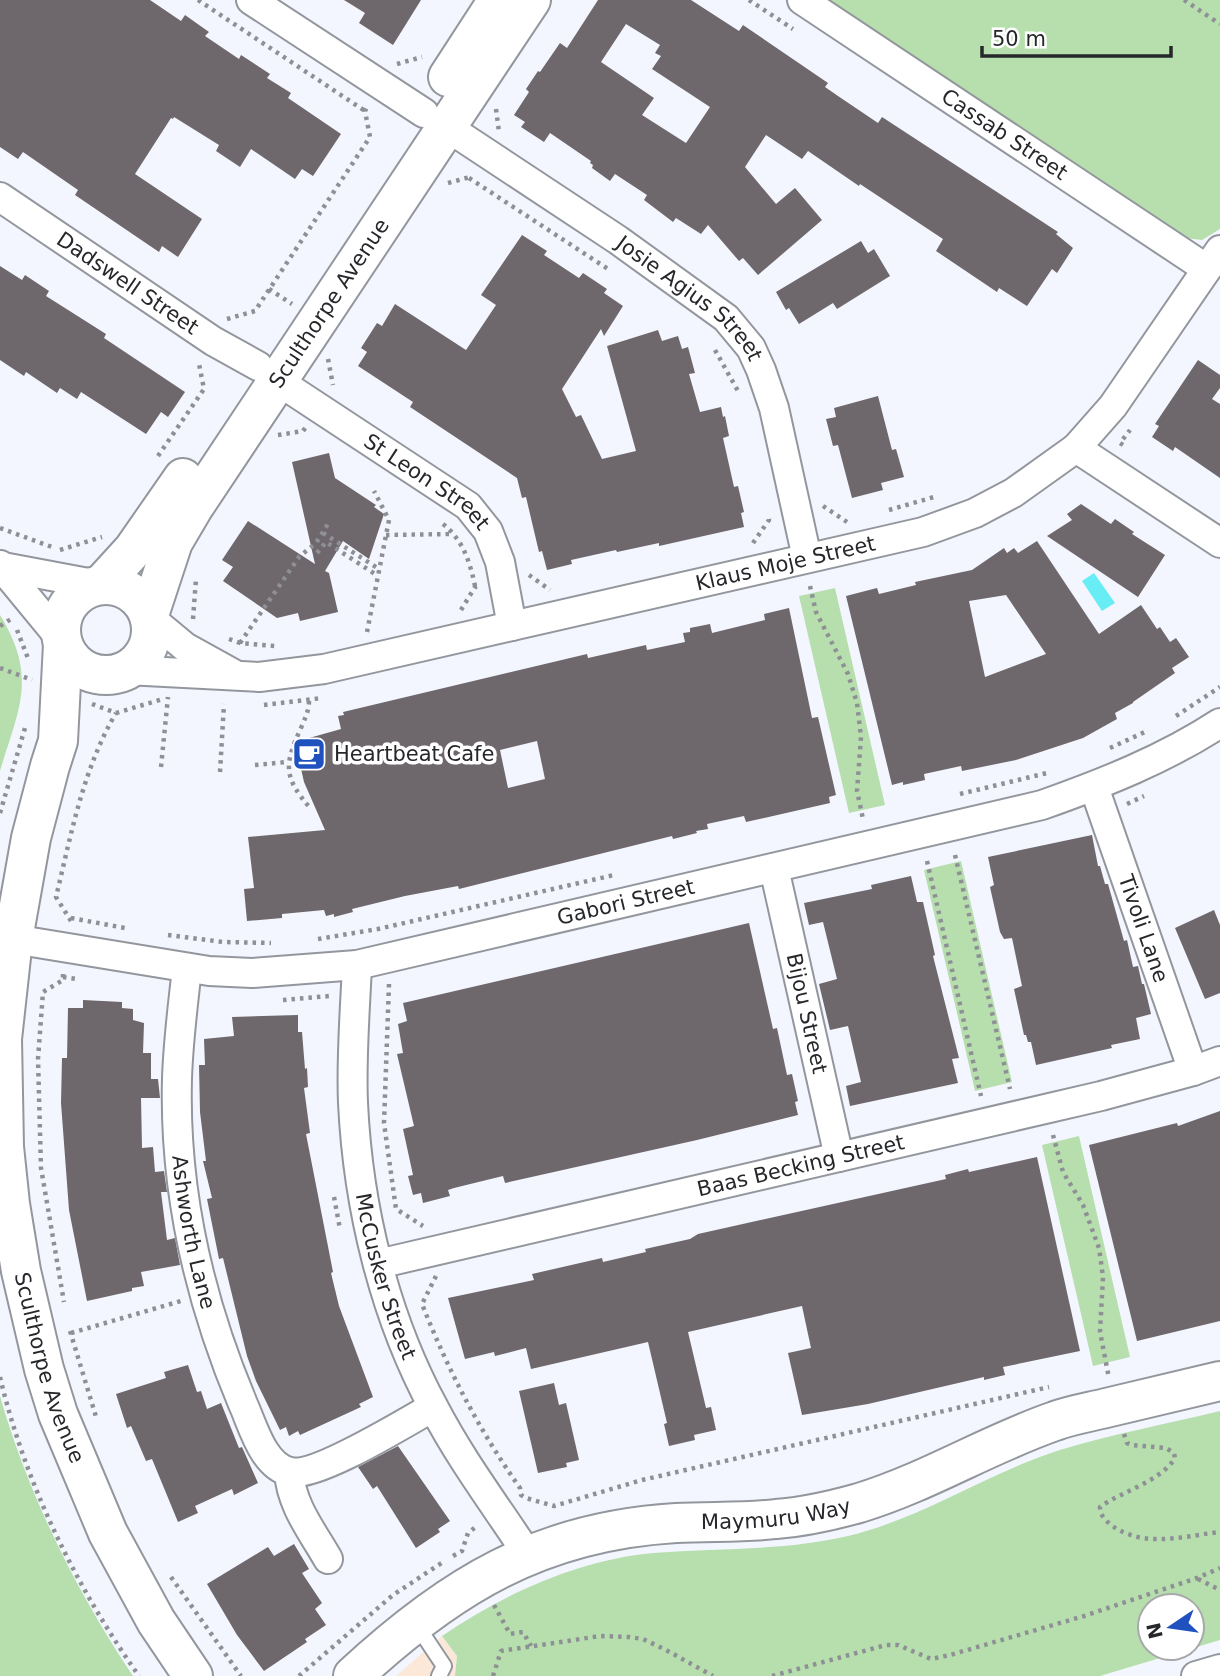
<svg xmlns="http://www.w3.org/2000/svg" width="1220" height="1676" viewBox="0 0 1220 1676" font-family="'DejaVu Sans',sans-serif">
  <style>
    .industrial { fill: #fce8d9 }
    .green { fill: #b7dfae; fill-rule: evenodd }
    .water { fill: #68edf5 }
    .building { fill: #6e676c; fill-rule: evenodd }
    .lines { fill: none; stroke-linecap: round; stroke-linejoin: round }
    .lane-casing { stroke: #93979d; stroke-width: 18 }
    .street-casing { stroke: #93979d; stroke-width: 32 }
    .secondary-casing { stroke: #93979d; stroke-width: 42 }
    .path { stroke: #8e9095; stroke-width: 4.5; stroke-dasharray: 3.5 5; stroke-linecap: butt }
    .lane { stroke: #fff; stroke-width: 14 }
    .street { stroke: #fff; stroke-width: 28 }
    .secondary { stroke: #fff; stroke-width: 38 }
    .labels { text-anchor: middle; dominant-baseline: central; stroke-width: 7; stroke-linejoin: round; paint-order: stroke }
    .street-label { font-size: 21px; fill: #26272a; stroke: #fff }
    .poi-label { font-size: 21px; fill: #26272a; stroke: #fff; text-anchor: start }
  </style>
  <rect width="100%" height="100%" fill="#f3f6fe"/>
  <path class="industrial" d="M442,1636L457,1656L455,1676H396Z"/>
  <path class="green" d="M824,0H1220V229L1202,240L1185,238Z
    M835,588L885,805L849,813L799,596Z
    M0,615C38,677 19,708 0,771Z
    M961,861L1012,1082L975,1091L924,870Z
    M1079,1136L1130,1357L1093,1366L1042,1145Z
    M0,1396C28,1494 76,1591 133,1676H0Z
    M1220,1411V1640L1100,1676H455L457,1656L442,1636C504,1594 577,1560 653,1553C719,1548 784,1551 848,1536C923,1518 987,1473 1060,1450C1112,1434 1167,1424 1220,1411ZM1150,1606H1192V1648H1150Z"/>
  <path class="water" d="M1094,573L1115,603L1102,611L1082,581Z"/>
  <path class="building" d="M0,0H150L181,21L185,15L209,32L205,36L239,59L241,55L270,74L267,78L291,93L288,98L341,134L313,176L302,169L295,179L251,149L240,167L216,151L219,145L174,117L173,119L171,118L135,174L202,219L178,257L162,246L159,252L75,195L78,190L23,152L18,159L0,147Z
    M344,0H421L393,45L359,23L365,13Z
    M598,0H691L739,31L743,25L828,83L825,87L838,96L878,123L882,117L1058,232L1056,234L1073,248L1057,273L1052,269L1027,306L999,288L997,292L936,251L943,239L860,184L859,186L808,151L802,159L766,135L745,167L776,204L795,188L822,220L758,275L743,258L739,261L708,225L701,234L676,218L673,222L644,200L647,195L615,174L610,181L592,168L593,165L590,163L591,161L550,133L544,142L521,127L525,122L514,115L529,92L526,89L538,71L540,72L560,43L567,48ZM626,24L660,45L655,53L661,56L652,69L710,107L686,143L642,115L654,98L601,62Z
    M522,235L547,251L544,255L579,278L583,273L607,289L604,293L623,306L604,336L601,329L562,389L576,417L581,415L602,459L636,451L607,346L658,330L662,341L678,336L682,349L688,347L695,373L689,374L700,412L721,407L723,417L725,416L729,436L723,438L734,487L738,486L744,512L741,513L744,527L659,546V543L617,552L616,550L571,560L572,564L547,570L542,551L539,552L526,497L522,498L517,478L410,407L413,402L358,366L367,352L361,348L377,323L382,326L395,304L466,350L496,305L481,295Z
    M861,241L868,253L874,249L890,276L837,309L833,303L799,324L789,308L786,310L776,292Z
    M0,266L22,280L25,275L49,291L46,296L106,334L104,338L185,392L168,417L161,412L146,434L81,392L77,399L60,388L57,393L26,372L24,376L0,360Z
    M1198,360L1220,375V388L1212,399L1220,404V478L1175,447L1173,451L1152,437L1159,426L1155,424Z
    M878,396L892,450L896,449L904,477L881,483L883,490L852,498L838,445L833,446L826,419L836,417L834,408Z
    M329,453L335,478L376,505L374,507L384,514L369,559L343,541L325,571L329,573L338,612L300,621L298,613L277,618L223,581L233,567L222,560L248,521L315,564L292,462Z
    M1081,504L1111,524L1115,519L1134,532L1132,534L1165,555L1138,597L1047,536L1072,520L1067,514Z
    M1037,541L1099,634L1141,605L1157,629L1160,627L1170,642L1176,638L1189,657L1172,668L1175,673L1133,702V703L1115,713L1117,719L1083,738L1016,760L962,771L961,766L924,774L925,780L903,785V782L892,785L846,596L877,588L879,594L916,585L915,582L972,570L1004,548L1007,553L1014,548L1018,553ZM1006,595L1046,654L985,677L969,601Z
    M789,608L812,718L818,717L836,795L829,797L830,803L746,822L744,816L707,824L708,829L696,831L697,833L673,839L672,836L459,889L458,886L405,896L352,909L353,912L334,917V914L326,916L324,910L282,914V918L247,921L244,889L254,888L248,837L325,830L304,782L295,742L341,729L338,716L344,715L343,712L587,654L588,658L646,645L647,650L685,642L683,633L690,632V628L710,624L712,633L765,620L764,614ZM537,741L545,779L508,788L500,750Z
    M1092,835L1098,866H1100L1105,884H1108L1124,941L1127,940L1133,967L1138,966L1142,984H1144L1151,1014L1136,1018L1140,1039L1111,1045L1112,1048L1036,1065L1031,1042H1028L1026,1035H1024L1014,989L1022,986L1012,938L1004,939L1000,932L990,887L994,885L988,857Z
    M911,876L917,902H923L935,955L933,956L959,1058L952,1059L958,1083L850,1106L846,1086L861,1082L848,1026L830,1030L819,984L837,979L823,922L809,925L804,903L872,889L871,885Z
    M1214,910L1220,925V993L1205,999L1175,928Z
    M749,923L773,1029L777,1028L787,1075L792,1074L798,1101L795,1102L798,1115L697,1140L505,1183L503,1176L454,1188L448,1190L450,1196L423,1203L421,1193L413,1195L408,1176L413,1175L403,1129L414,1126L397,1054L403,1053L398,1024L407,1021L403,1003Z
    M83,1000L122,1002V1008L133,1009V1020L144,1023L143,1053H151V1079H158L160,1098H141L142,1148L153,1147L155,1172L164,1171L167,1192H161L167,1240L175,1238L180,1265L141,1272L144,1286L132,1288V1291L87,1301L69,1210L61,1103L62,1058H67L68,1008H83Z
    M298,1015V1032H302L305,1069L307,1068L308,1087L304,1088L310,1133L306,1134L333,1272L331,1273L339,1306L373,1397L359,1404L361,1407L300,1435L298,1431L289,1436L286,1427L280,1430L256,1381L247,1356L223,1258L219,1259L207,1199L212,1198L203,1161H206L200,1112L199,1065H205L204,1039L234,1036L232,1017Z
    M1220,1111V1321L1137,1341L1089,1145L1177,1123L1178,1126Z
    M1037,1157L1080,1351L1003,1367L1005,1375L984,1380V1377L868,1404L802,1415L788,1353L811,1348L802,1306L688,1332L706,1408L711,1407L716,1430L694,1435L695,1440L669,1446L664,1424L667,1423L648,1342L531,1369L526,1348L495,1356L494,1352L465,1359L448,1298L534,1280L532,1274L602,1258L603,1262L646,1252L645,1249L690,1239L698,1234L946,1179L945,1175L968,1169L969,1172Z
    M188,1365L197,1392L201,1391L207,1409L221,1403L239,1448L242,1447L258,1483L234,1495L232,1489L195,1506L198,1513L178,1522L152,1459L146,1461L131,1426L127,1428L116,1394L166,1378L164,1372Z
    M554,1383L559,1405L566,1403L579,1460L566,1463L567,1467L538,1473L519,1391Z
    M398,1446L450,1521L438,1529L440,1532L416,1548L377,1486L373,1489L358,1467Z
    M294,1544L309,1569L302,1573L322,1603L315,1609L326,1625L305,1639L307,1642L264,1671L237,1635L207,1584L268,1547L274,1556Z"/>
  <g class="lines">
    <defs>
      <path id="lane" d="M416,1624L444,1666L439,1676"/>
      <g id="street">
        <path d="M251,0L424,113"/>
        <path id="s1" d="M802,0L1207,269"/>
        <path id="s2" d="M447,127L618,240L726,318L751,348L761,370L774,408L807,558"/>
        <path id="s3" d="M0,197L213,341L258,366"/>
        <path id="s4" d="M278,381L468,506L488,531L500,562L512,626"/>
        <path d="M1076,448L1220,543"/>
        <path d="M0,565L61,639"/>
        <path d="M3,567L99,585"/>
        <path d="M149,617L185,647L232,673"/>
        <path id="s5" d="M126,670L259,677L324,669L923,532L975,513L1013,493L1076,448L1113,406L1220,250"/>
        <path id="s6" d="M1094,787L1193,1071"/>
        <path id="s7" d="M774,868L839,1157"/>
        <path id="s8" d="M13,939L209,971L252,973L357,965L1042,805C1104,783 1165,759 1220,723"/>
        <path id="s9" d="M357,965C355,1011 351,1058 353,1103C358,1207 384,1316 434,1408C461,1460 496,1506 528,1555"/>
        <path id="s10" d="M187,968C183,1005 178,1042 177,1079C174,1191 200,1302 243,1404C253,1426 263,1466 290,1472C316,1478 406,1422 433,1407"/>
        <path id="s11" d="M378,1264L1101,1096L1193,1071L1220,1061"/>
        <path d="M289,1472C291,1505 312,1531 328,1559"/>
        <path d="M1196,1676L1220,1669"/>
      </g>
      <g id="secondary">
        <path d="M448,77L498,0"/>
        <path d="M102,584L133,550L183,478"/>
        <circle cx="106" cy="630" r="45"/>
        <path id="s12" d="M149,615L173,542L193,508L531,0"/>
        <path id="s13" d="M63,644L58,741L50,766L31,838L13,939L2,1039L4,1147L10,1204L21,1271L44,1369L58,1414L108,1533L156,1621L193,1676"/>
        <path id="s14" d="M353,1676C450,1586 540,1531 676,1523C709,1521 743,1523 776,1519C803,1517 834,1510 859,1503C928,1482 988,1444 1055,1421C1071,1415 1090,1412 1106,1408C1144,1399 1182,1390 1220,1381"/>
      </g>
    </defs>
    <use href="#lane" class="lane-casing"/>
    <use href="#street" class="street-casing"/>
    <use href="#secondary" class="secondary-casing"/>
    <path class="path" d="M198,0L365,111
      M749,0L793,29
      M1184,0L1220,24
      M397,64L422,57
      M496,109L499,132
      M469,178L611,271
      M448,183L470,177
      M269,289L292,304
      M227,319L255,311L370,137L365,111L368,105
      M715,350L738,391
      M328,359L333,385
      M278,435L303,431L306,427
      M1123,445L1120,443L1130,430
      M158,456L204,389L199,364
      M823,506L847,522
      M889,510L934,497
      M443,524C463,540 470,562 475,586
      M0,528L52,547
      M323,533L379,569
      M386,535L454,534
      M753,543L769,520L768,515
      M60,550L102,537
      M317,553L326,542L378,576
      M529,575L550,590
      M810,586L816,612L848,674L857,703L861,737L857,791L863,819
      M461,610L475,587L478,586
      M193,619L196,579
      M0,626L11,619
      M17,630L29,661
      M367,632L389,520L374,491
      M229,639L240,643L275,646
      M240,643L299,557L316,543L328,524
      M0,668L32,680
      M309,701C309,711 305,718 301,728C284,765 283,777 311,809
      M92,704L116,713L163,699
      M264,705L322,698
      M1176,716L1220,687
      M1110,748L1147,731
      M255,765L287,762
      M161,767L168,697
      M220,772L224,704
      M960,794L1047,773
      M1127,804L1144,796
      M0,813L25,728
      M955,855L1010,1089
      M927,861L981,1096
      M71,918L125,928
      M71,921L56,897C71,835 83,769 116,713
      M168,935L223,942L271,943
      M318,939L378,929L614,875
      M63,974V980L43,992L38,1059L41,1168L64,1302
      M63,977L76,979
      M389,984L384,1123L396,1209L423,1226
      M283,1000L330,996
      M1053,1135L1063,1172L1083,1205L1099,1248L1103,1277L1100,1332L1109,1378
      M334,1197L340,1229
      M436,1276L422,1304C448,1370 479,1430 520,1488L521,1495L526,1498L554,1506L642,1480L1049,1387
      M70,1331L97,1420
      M71,1333L181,1301
      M0,1377C25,1483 76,1587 139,1676
      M1124,1434L1127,1443L1131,1445L1166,1448L1174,1453L1175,1458C1160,1482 1122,1491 1100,1507C1100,1515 1105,1520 1111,1525C1144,1549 1183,1536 1220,1532
      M453,1556L462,1551L468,1533L477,1526
      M171,1577L241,1676
      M1198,1579L1220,1590
      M494,1605L510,1634L523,1632L531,1646
      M299,1676L393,1595L443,1562
      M493,1676L501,1651L600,1636L629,1637L643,1639L666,1650L713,1676
      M772,1676L886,1645H898L931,1659L950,1655L1084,1616L1197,1578L1220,1568"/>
    <use href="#lane" class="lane"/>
    <use href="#street" class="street"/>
    <use href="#secondary" class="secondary"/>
  </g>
  <defs>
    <symbol id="cafe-square" viewBox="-11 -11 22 22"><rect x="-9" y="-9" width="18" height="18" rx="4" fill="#1f52bf" stroke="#fff"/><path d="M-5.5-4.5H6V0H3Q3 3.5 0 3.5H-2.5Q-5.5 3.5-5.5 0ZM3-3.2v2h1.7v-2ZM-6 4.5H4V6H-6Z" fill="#fff"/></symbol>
  </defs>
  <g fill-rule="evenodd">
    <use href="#cafe-square" x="290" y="735" width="38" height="38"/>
  </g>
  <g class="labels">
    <g class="street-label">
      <text stroke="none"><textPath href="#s1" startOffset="243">Cassab Street</textPath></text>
      <text stroke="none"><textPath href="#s3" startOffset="154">Dadswell Street</textPath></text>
      <text stroke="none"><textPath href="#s2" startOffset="298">Josie Agius Street</textPath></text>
      <text stroke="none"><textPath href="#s12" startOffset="362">Sculthorpe Avenue</textPath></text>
      <text stroke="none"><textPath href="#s4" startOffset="180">St Leon Street</textPath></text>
      <text stroke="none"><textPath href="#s5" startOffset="672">Klaus Moje Street</textPath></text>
      <text stroke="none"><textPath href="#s8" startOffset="623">Gabori Street</textPath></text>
      <text stroke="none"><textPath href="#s6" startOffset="150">Tivoli Lane</textPath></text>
      <text stroke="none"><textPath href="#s7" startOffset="149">Bijou Street</textPath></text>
      <text stroke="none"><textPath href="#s11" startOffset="434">Baas Becking Street</textPath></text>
      <text stroke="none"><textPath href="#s10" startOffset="266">Ashworth Lane</textPath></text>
      <text stroke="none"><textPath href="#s9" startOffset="315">McCusker Street</textPath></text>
      <text stroke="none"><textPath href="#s13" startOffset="735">Sculthorpe Avenue</textPath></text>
      <text stroke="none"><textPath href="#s14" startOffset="466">Maymuru Way</textPath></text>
    </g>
    <g class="poi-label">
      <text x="334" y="754">Heartbeat Cafe</text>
    </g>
  </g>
  <g transform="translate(1171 1627) rotate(257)"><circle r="33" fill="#ffffff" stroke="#a8a9aa" stroke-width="2"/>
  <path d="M0-5L12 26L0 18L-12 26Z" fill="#1f52bf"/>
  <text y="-10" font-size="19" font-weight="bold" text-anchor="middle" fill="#26272a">N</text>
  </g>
  <path d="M982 46v10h189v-10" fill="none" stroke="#26272a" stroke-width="3.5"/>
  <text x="992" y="46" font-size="21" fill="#26272a" stroke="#ffffff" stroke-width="5" paint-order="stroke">50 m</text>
</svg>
